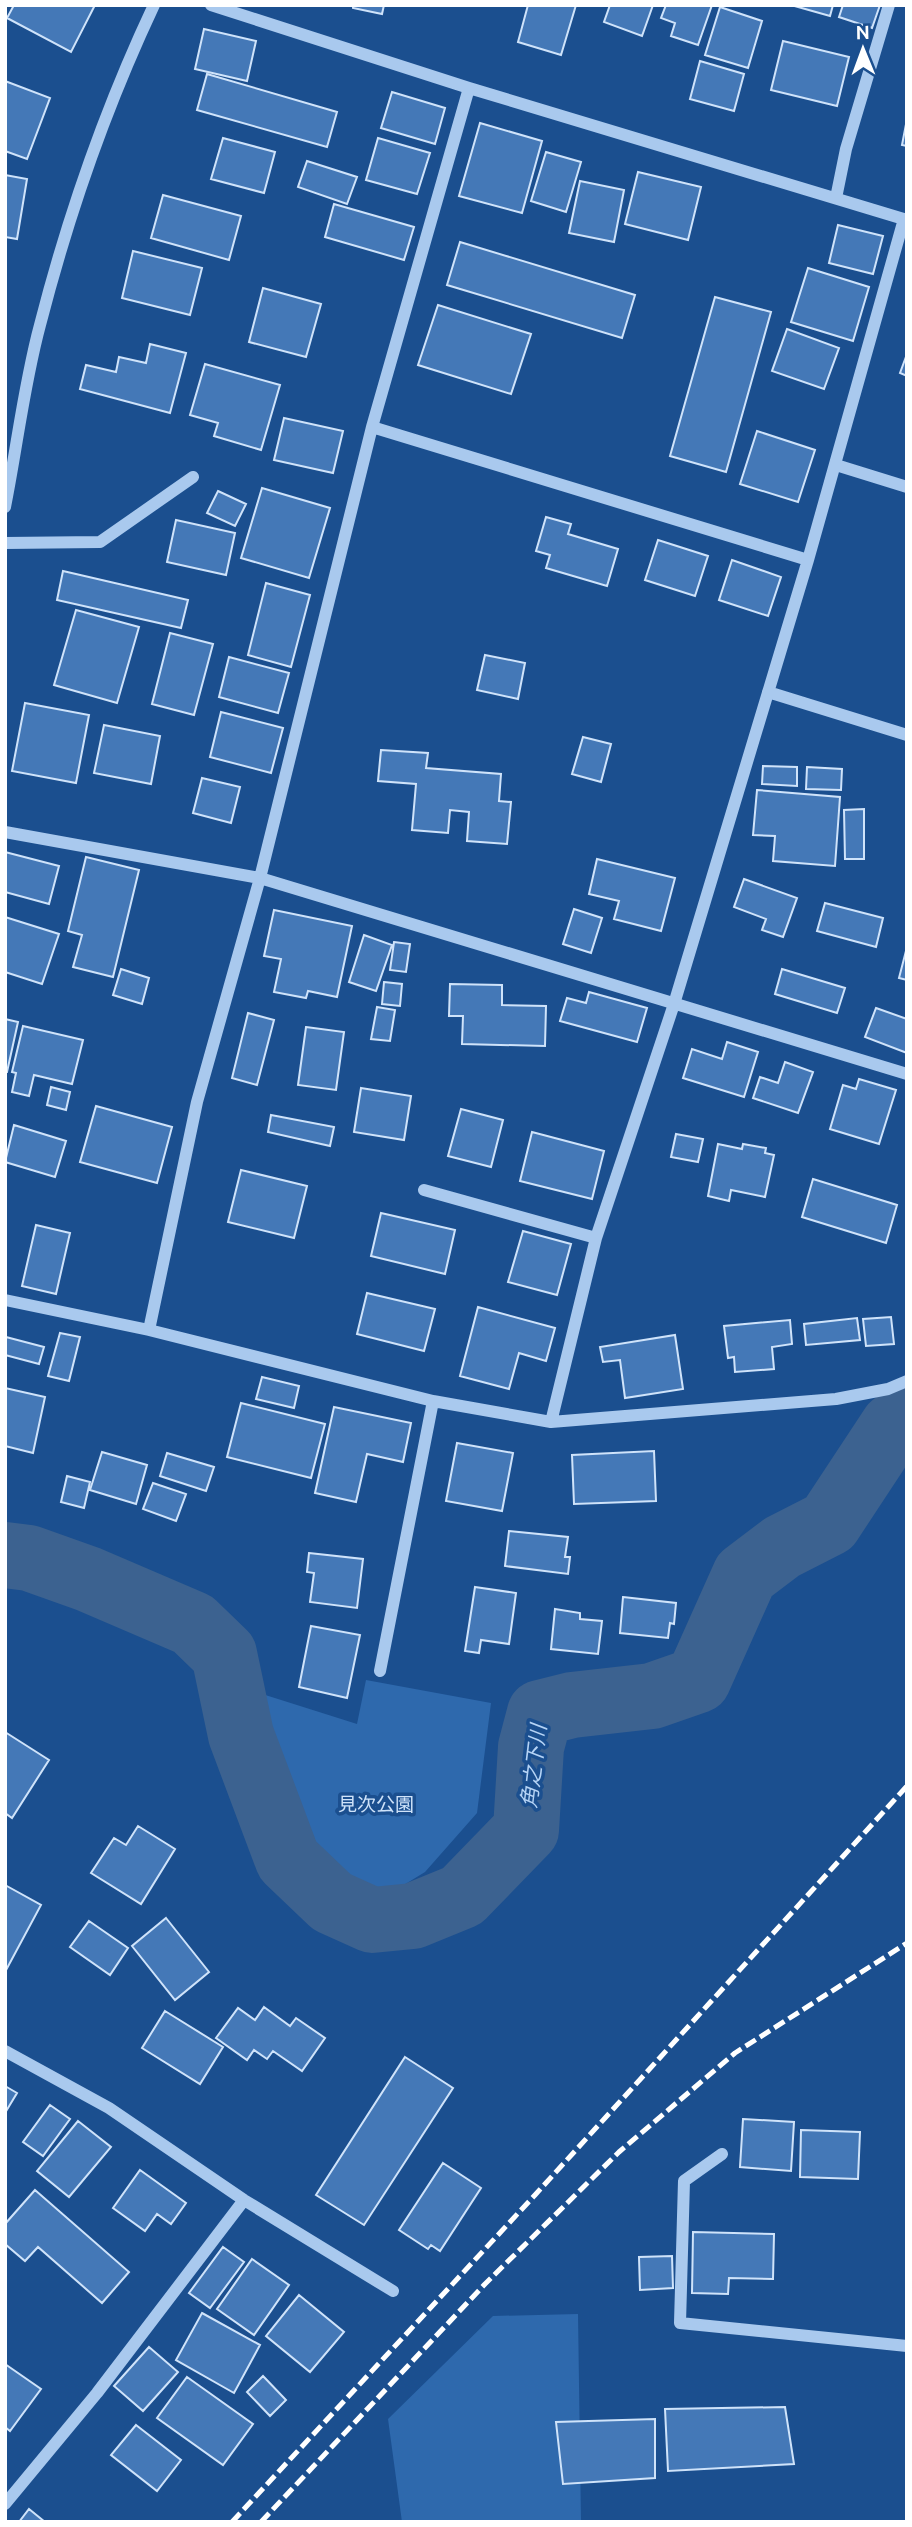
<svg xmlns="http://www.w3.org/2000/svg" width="912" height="2527" viewBox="0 0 912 2527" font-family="Ubuntu,'Noto Sans JP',sans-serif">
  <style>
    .green { fill: #2e69ad }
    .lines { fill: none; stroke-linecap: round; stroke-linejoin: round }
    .river { stroke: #3c6290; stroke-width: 66 }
    .building { fill: #4478b7; stroke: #cfe3fa; stroke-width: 2 }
    .minor { stroke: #a9c9ee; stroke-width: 12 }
    .rail { stroke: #fff; stroke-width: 5; stroke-dasharray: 12 5; stroke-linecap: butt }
    .labels { text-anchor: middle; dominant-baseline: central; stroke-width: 7; stroke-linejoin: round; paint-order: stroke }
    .park-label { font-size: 19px; fill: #cfe3fa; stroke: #1b4f8f }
    .water-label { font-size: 21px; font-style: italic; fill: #b5d3f5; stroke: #1b4f8f }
  </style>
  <rect width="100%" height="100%" fill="#1b4f8f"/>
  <path class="green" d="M366,1680L491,1703L477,1813L425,1872L394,1891C379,1889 359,1890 346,1884C338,1881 331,1873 324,1868C265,1826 264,1759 259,1693L357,1724Z
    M578,2314L581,2522H402L388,2419L493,2316Z"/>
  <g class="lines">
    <path class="river" d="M5,1555L29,1558L88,1579L193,1624L224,1654L241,1735L288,1860L332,1902L372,1920L413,1916L462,1896L526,1830L531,1747L540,1713L572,1705L652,1696L698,1680L745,1575L782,1547L829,1523L893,1426L907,1415"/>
  </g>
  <path class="building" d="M14,5H95L71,52L7,18Z
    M353,5H384L382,14L353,8Z
    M528,5H576L561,55L518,42Z
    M610,5H653L642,36L604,22Z
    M666,5H712L698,45L671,36L675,23L661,18Z
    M791,5H833L830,16Z
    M843,5H880L872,28L839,17Z
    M720,7L762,21L748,68L705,55Z
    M204,29L256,41L247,81L195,69Z
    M783,41L849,57L837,106L771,90Z
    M700,61L744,74L734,111L690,99Z
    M207,74L337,112L327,147L197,110Z
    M5,81L50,98L27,159L5,151Z
    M392,92L445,108L435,144L381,128Z
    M907,119V146L902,145Z
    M480,123L542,141L522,213L459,196Z
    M223,138L275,152L264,193L211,179Z
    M378,138L430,153L417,194L366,180Z
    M546,152L581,162L566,212L531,201Z
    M307,161L357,177L347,204L298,187Z
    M638,172L701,187L688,240L625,224Z
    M5,175L27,179L17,239L5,237Z
    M580,181L624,190L614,242L569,233Z
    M163,195L241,216L229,260L151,238Z
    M334,204L414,227L404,260L325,237Z
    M838,225L883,236L873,274L829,263Z
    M460,242L635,295L622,338L447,285Z
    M133,251L202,268L190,315L122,298Z
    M808,268L869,287L853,341L791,322Z
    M263,288L321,304L306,357L249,342Z
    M715,297L771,312L726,472L670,456Z
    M438,305L531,334L511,394L418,365Z
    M787,329L839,348L824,389L772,371Z
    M150,344L186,353L170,413L80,389L86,365L116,372L119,357L146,363Z
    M907,354V376L900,373Z
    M205,364L280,385L261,450L214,436L218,423L190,415Z
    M284,418L343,431L333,473L274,460Z
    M757,431L815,450L798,502L740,484Z
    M262,488L330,508L309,578L241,558Z
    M218,491L246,504L235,526L207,513Z
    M546,517L571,524L568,534L618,549L607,586L546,568L550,555L536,551Z
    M176,520L235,533L226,575L167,562Z
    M658,540L708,556L695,596L645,580Z
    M732,560L781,577L768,616L719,600Z
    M63,571L188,600L181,628L57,600Z
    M266,583L310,595L291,667L248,655Z
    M76,610L139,627L117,703L54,685Z
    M170,633L213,644L194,715L152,704Z
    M485,655L525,663L518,699L477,690Z
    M229,657L289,673L278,713L219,697Z
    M25,703L89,715L76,783L12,771Z
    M221,712L283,728L271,773L210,757Z
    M104,725L160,736L151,784L94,773Z
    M583,737L611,744L601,782L572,774Z
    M381,750L428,753L426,768L501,774L499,801L511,802L507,844L467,841L469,812L450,810L448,833L412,830L416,784L378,781Z
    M763,766L797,767V786L762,784Z
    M807,767L842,769L841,790L806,789Z
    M202,778L240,787L231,823L193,813Z
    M757,790L840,797L835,866L773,861L775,836L753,835Z
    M864,809V859H845L844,810Z
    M5,852L59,866L49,904L5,892Z
    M86,857L139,870L113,977L73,967L82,935L68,931Z
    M597,859L675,878L661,931L614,919L619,901L589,894Z
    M744,879L797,898L783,937L762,930L766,919L734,907Z
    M825,903L883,918L876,947L817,931Z
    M574,909L602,918L591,953L563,944Z
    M274,910L352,926L337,997L308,991L306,998L274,992L281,959L264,956Z
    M5,917L59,934L42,984L5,972Z
    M364,935L392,945L376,991L349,982Z
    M394,942L410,944L406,972L390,970Z
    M907,947V980L899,978Z
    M121,969L149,978L142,1004L113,995Z
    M782,969L845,988L837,1013L775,994Z
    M384,982L402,984L400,1006L382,1004Z
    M450,984L502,985V1005L546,1006L545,1046L462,1044L463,1016H449Z
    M589,992L647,1008L637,1042L560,1021L567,998L586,1003Z
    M377,1007L395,1010L390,1041L371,1039Z
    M876,1008L907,1019V1053L865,1037Z
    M248,1013L274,1020L257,1085L232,1078Z
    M5,1019L18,1022L7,1072H5Z
    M23,1026L83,1040L72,1084L34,1075L29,1096L12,1092L16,1073L12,1072Z
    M306,1027L344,1032L336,1090L298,1085Z
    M727,1042L758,1052L744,1097L683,1078L692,1049L722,1059Z
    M785,1062L813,1072L798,1113L753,1098L760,1077L778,1083Z
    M859,1079L896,1090L879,1144L830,1129L843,1085L856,1089Z
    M51,1087L70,1092L66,1110L47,1105Z
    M361,1088L411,1096L404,1140L354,1132Z
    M96,1106L172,1127L157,1183L80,1162Z
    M461,1109L503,1120L491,1167L448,1156Z
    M271,1115L334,1127L330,1146L268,1132Z
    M14,1125L66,1141L55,1177L5,1162Z
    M532,1132L604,1151L592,1199L520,1181Z
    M676,1134L703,1139L698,1162L671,1157Z
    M718,1144L742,1149L743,1144L766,1148L765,1153L774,1155L765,1197L731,1190L729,1201L708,1196Z
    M241,1170L307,1186L294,1238L228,1222Z
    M813,1179L897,1205L886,1243L802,1217Z
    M381,1213L455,1230L445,1274L371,1256Z
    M36,1225L70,1233L56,1294L22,1286Z
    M523,1231L571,1244L557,1295L508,1282Z
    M367,1293L435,1309L424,1351L357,1334Z
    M478,1307L555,1328L546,1361L519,1353L509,1389L460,1376Z
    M891,1317L894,1344L866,1346L863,1319Z
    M857,1318L860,1340L806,1345L804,1324Z
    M790,1320L792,1344L772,1347L774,1369L735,1372L734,1357L728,1358L724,1326Z
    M60,1333L80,1337L69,1381L48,1376Z
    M675,1335L683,1389L625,1398L620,1360L603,1362L600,1347Z
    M6,1337L44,1347L39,1364L5,1355Z
    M262,1377L299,1386L294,1408L256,1399Z
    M5,1388L45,1397L33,1453L5,1446Z
    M241,1403L325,1424L311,1478L227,1457Z
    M334,1407L411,1423L403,1462L367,1454L356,1502L315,1493Z
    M457,1443L513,1453L502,1511L446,1501Z
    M654,1451L656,1501L574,1504L572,1455Z
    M102,1452L147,1465L136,1504L90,1490Z
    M167,1453L214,1467L206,1491L160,1476Z
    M67,1476L90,1482L84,1508L61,1502Z
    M153,1483L186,1494L176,1521L143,1509Z
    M509,1531L568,1537L565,1557H570L568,1574L505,1566Z
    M309,1553L363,1559L357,1608L310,1602L314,1573L307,1572Z
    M475,1587L516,1593L509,1644L481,1640L479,1653L465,1651Z
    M623,1597L676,1603L674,1624L670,1623L668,1638L620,1633Z
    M555,1609L580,1613V1619L602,1621L598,1654L551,1649Z
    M311,1626L360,1635L347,1698L299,1687Z
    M5,1732L49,1760L12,1818L5,1813Z
    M138,1826L175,1849L141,1904L91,1873L114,1838L126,1845Z
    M5,1885L41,1905L5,1972Z
    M166,1918L209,1972L175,2000L132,1946Z
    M89,1921L128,1948L110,1975L70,1947Z
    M264,2007L290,2026L296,2018L325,2038L302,2071L273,2051L267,2059L254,2050L247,2060L216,2038L238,2008L255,2020Z
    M165,2011L223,2047L200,2084L142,2048Z
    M405,2057L453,2088L364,2225L316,2195Z
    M5,2086L17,2093L5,2113Z
    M50,2105L70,2119L43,2156L23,2142Z
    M743,2119L794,2122L791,2171L740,2167Z
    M78,2121L111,2147L69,2197L37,2171Z
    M801,2130L860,2132L858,2179L800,2177Z
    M443,2163L481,2188L440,2251L431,2245L428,2249L399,2230Z
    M140,2170L186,2203L171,2224L157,2214L145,2231L113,2208Z
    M35,2190L129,2272L102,2303L38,2247L25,2261L5,2244V2224Z
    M693,2232L774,2234L773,2279L729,2278L728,2294L692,2293Z
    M223,2247L244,2262L210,2308L189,2293Z
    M672,2256L673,2288L640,2290L639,2257Z
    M252,2259L289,2285L254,2335L217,2309Z
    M299,2295L344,2332L310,2372L266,2336Z
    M202,2313L260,2345L234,2393L176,2360Z
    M149,2347L178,2372L143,2411L114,2386Z
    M5,2364L41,2389L10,2431L5,2427Z
    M263,2376L286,2400L270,2416L247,2392Z
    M187,2377L253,2424L223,2465L157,2418Z
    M785,2407L794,2464L668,2471L665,2409Z
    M655,2419V2478L563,2484L556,2422Z
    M136,2425L181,2460L157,2491L111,2455Z
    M29,2509L45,2522H19Z"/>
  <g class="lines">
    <path class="minor" d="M211,5L469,88L907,220
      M836,198L846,149L889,5
      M372,427L808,560
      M836,465L907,487
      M5,507C17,447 24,384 40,325C68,216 106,107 154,5
      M5,543L100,542L193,477
      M768,692L907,735
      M5,832L260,878L907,1074
      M424,1190L596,1238
      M5,1300L149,1330L433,1401L551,1422L836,1399L888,1389L907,1381
      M149,1330L197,1102L260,878L372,427L469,88
      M551,1422L596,1238L674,1004L808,560L904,219
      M380,1671L433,1401
      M5,2051L109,2108L244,2200L393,2291
      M722,2154L684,2181L680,2323L907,2346
      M5,2504L97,2393L244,2200"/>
    <path class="rail" d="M232,2522L535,2195L907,1786
      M261,2522L485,2284L619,2152L735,2053L907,1943"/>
  </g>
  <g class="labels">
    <g class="park-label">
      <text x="376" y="1804">見次公園</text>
    </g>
    <g class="water-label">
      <text transform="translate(533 1766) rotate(-83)">角之下川</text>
    </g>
  </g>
  <rect width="912" height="2527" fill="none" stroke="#ffffff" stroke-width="14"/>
  <g transform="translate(863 49) rotate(359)" stroke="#1b4f8f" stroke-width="5" paint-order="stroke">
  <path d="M0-5L12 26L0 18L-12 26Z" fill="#ffffff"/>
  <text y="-10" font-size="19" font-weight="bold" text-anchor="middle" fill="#ffffff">N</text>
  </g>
</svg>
